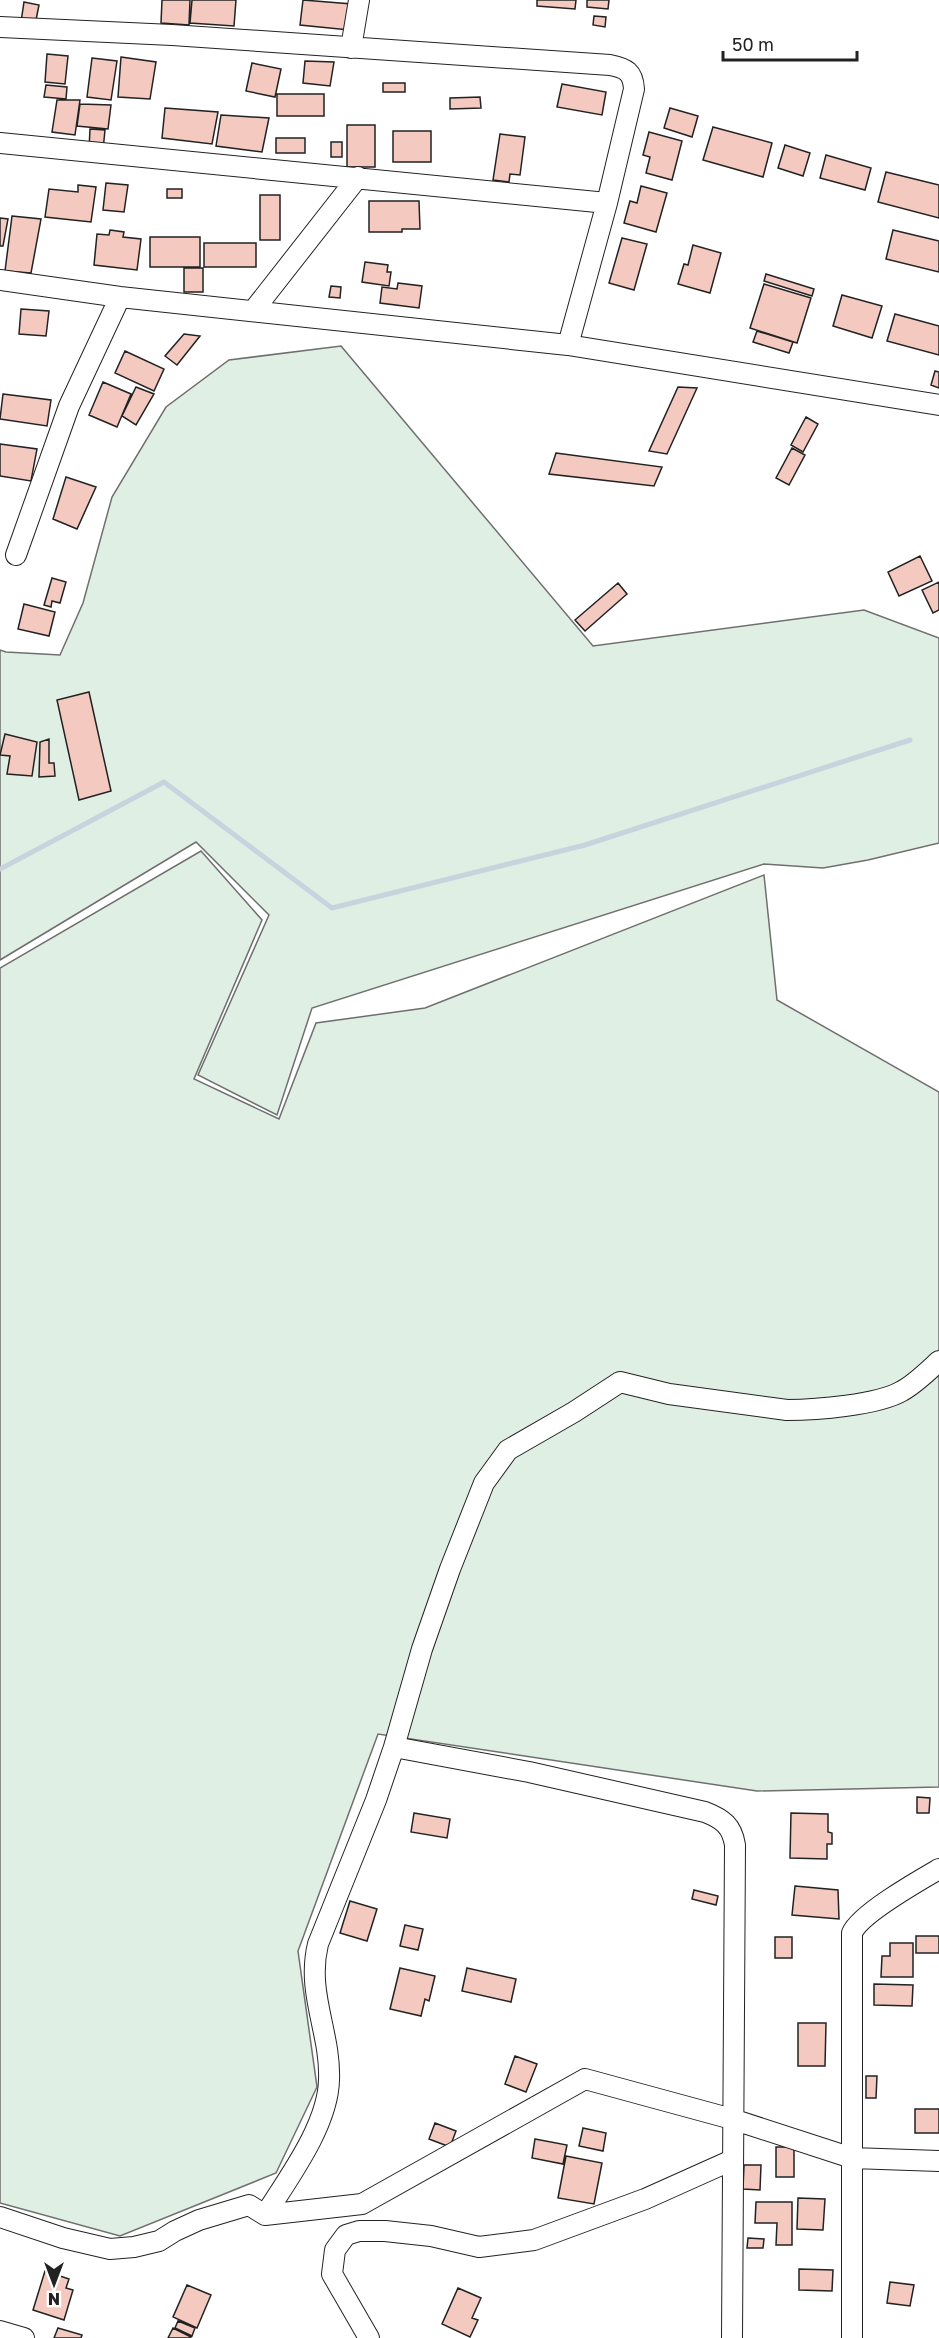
<svg xmlns="http://www.w3.org/2000/svg" width="939" height="2338" viewBox="0 0 939 2338" font-family="'Golos Text',sans-serif">
  <style>
    .green { fill: #e0efe3; stroke: #6f6f6f; stroke-width: 1.5 }
    .lines { fill: none; stroke-linecap: round; stroke-linejoin: round }
    .stream { stroke: #c7d3dd; stroke-width: 5 }
    .building { fill: #f3c9c0; stroke: #222; stroke-width: 1.5 }
    .minor-casing { stroke: #222; stroke-width: 22 }
    .minor { stroke: #fff; stroke-width: 20 }
  </style>
  <rect width="100%" height="100%" fill="#fff"/>
  <path class="green" d="M341,346L593,646L864,610L939,638V843L868,860L823,868L764,864L312,1008L277,1115L198,1075L269,915L196,842L0,960V650L6,652L60,655L83,603L112,497L166,407L229,360Z
    M201,851L262,920L194,1079L279,1119L316,1023L425,1008L764,875L777,1000L939,1092V1787L757,1791L378,1734L298,1951L317,2087L276,2173L120,2236L0,2203V968Z"/>
  <g class="lines">
    <path class="stream" d="M0,869L164,782L332,908L585,845L910,740"/>
  </g>
  <path class="building" d="M162,0H190L189,25L161,23Z
    M192,0H236L234,26L190,23Z
    M303,0L352,4L349,30L300,25Z
    M537,0H576L575,9L537,6Z
    M587,0H609L608,9L587,7Z
    M24,2L39,5L35,25L21,22Z
    M594,16L606,17L605,27L593,25Z
    M47,54L68,56L65,84L45,82Z
    M121,57L156,62L150,99L118,97Z
    M92,58L117,61L111,100L87,97Z
    M305,61L334,62L330,86L303,83Z
    M252,63L281,69L275,97L246,91Z
    M383,83H405V92H383Z
    M562,84L606,92L602,115L557,107Z
    M46,85L67,87L66,99L44,97Z
    M277,94H324V116H277Z
    M480,97L481,108L450,109V98Z
    M57,100H80L75,135L52,132Z
    M80,104L111,105L108,129L77,126Z
    M165,108L218,112L212,144L162,138Z
    M670,108L698,116L692,137L664,128Z
    M221,115L269,118L262,152L216,146Z
    M347,125H375V167H347Z
    M713,127L772,143L763,177L703,160Z
    M90,129L105,130L103,150L89,149Z
    M393,131H431V162H393Z
    M649,132L682,141L672,180L646,173L650,157L643,155Z
    M500,134L525,137L520,175L510,174L509,182L493,180Z
    M276,138H305V153H276Z
    M331,142H342V157H331Z
    M785,145L810,153L803,176L778,168Z
    M826,155L871,168L865,190L820,178Z
    M886,172L939,185V218L878,202Z
    M106,183L128,185L124,212L103,210Z
    M78,185L96,187L91,222L45,217L49,189L78,192Z
    M641,186L667,193L656,232L624,223L630,201L637,203Z
    M167,189H182V198H167Z
    M260,195H280V240H260Z
    M369,201H419L420,229H402V232H369Z
    M12,216L41,219L31,273L5,271Z
    M0,218L8,219L3,246H0Z
    M110,230L124,232L123,237L141,239L137,270L94,265L97,234L109,235Z
    M893,230L939,241V272L886,259Z
    M150,237H200V267H150Z
    M622,238L647,244L634,290L609,283Z
    M204,243H256V267H204Z
    M693,245L721,253L710,293L678,284L684,264L688,265Z
    M365,262L388,265L387,272H391L389,286L362,282Z
    M184,268H203V292H184Z
    M766,274L814,289L812,296L764,281Z
    M398,283L422,286L419,308L380,303L382,287L397,289Z
    M764,284L811,298L797,343L750,328Z
    M331,286L341,287L340,298L329,297Z
    M842,295L882,306L872,338L833,326Z
    M21,309L49,311L46,336L19,334Z
    M895,314L939,326V355L887,341Z
    M757,331L793,342L789,353L753,342Z
    M184,334L200,336L177,365L165,356Z
    M125,351L164,369L154,391L115,373Z
    M935,371L939,372V388L931,385Z
    M103,382L131,394L117,427L89,415Z
    M136,387L154,394L136,425L122,416Z
    M678,387L697,388L667,454L649,451Z
    M3,394L51,400L47,426L0,419Z
    M806,417L818,424L803,452L791,445Z
    M0,444L37,449L31,481L0,476Z
    M792,448L805,455L789,485L776,478Z
    M556,453L662,467L654,486L549,474Z
    M66,477L96,487L77,529L53,519Z
    M920,556L932,581L899,596L888,572Z
    M52,578L66,582L60,603L52,601L51,607L44,605Z
    M939,582V610L933,613L922,590Z
    M618,583L627,594L585,631L575,620Z
    M24,604L55,612L49,636L18,629Z
    M89,692L111,791L79,800L57,700Z
    M5,734L37,742L32,776L7,774L10,756L0,755Z
    M49,739V763H54L55,776L39,777L40,742Z
    M917,1797L930,1798L929,1813H917Z
    M414,1813L450,1819L447,1838L411,1832Z
    M791,1813L828,1814V1832L832,1833V1844H827V1859L790,1858Z
    M795,1886L838,1890L839,1919L792,1915Z
    M694,1890L718,1896L716,1905L692,1899Z
    M350,1901L377,1909L367,1941L340,1933Z
    M405,1925L423,1929L418,1950L400,1946Z
    M916,1936H939V1953H916Z
    M775,1937H792V1958H775Z
    M890,1943H913V1977H881L882,1956H890Z
    M400,1968L435,1976L429,2001L425,1999L421,2016L390,2009Z
    M467,1968L516,1979L511,2002L462,1991Z
    M874,1984L913,1985L912,2006L874,2005Z
    M798,2023H826L825,2066H798Z
    M515,2056L537,2064L526,2092L505,2084Z
    M866,2076H877L876,2098H866Z
    M915,2109H939V2133H915Z
    M435,2123L456,2131L450,2147L429,2139Z
    M583,2128L606,2133L603,2151L579,2146Z
    M535,2139L567,2145L563,2164L532,2158Z
    M776,2147H794V2177H776Z
    M566,2156L602,2163L594,2204L558,2198Z
    M744,2165H761L760,2190L743,2189Z
    M798,2198L825,2199L823,2230L797,2229Z
    M756,2202H792V2245H776L777,2223H755Z
    M748,2238L764,2239L763,2248H747Z
    M799,2269L833,2270L832,2291L799,2290Z
    M45,2271L69,2279L66,2288L73,2290L64,2320L33,2310Z
    M890,2282L914,2285L910,2306L887,2303Z
    M187,2285L211,2295L197,2328L173,2317Z
    M458,2288L481,2298L472,2318L478,2320L470,2337L442,2324Z
    M178,2321L195,2328L192,2336L175,2328Z
    M58,2328L82,2335L81,2338H54Z
    M173,2328L191,2337L190,2338H168Z"/>
  <g class="lines">
    <defs>
      <path id="minor" d="M0,27L172,35L610,65C626,68 633,72 634,89L607,203L568,345
        M351,48L359,0
        M0,143L607,203
        M0,280L120,297L568,345L939,405
        M253,311L358,177
        M16,555L69,406L120,297
        M394,1747L529,1772L705,1812C723,1819 732,1826 735,1845L732,2338
        M265,2215C289,2177 328,2125 329,2080C331,2033 306,1993 318,1944L376,1800L394,1747L422,1649L450,1569L484,1483L508,1450L574,1412L620,1382L669,1394L787,1410C816,1410 878,1405 902,1391C915,1384 928,1371 939,1361
        M0,2217L63,2238L110,2249L134,2247L159,2241L175,2231L199,2220L249,2205L265,2215L362,2204L585,2079L732,2119L852,2158L939,2161
        M0,2331L24,2338
        M369,2338L332,2274L335,2250L346,2235L359,2231H385L431,2236L479,2247L534,2240L645,2199L732,2160
        M852,2338V1933C860,1914 920,1880 939,1869"/>
    </defs>
    <use href="#minor" class="minor-casing"/>
    <use href="#minor" class="minor"/>
  </g>
  <g transform="translate(54 2284) rotate(180)" stroke="#ffffff" stroke-width="4.5" paint-order="stroke">
  <path d="M0-4.5L10 22L0 15L-10 22Z" fill="#222222"/>
  <text y="-9" font-size="16" font-weight="bold" text-anchor="middle" fill="#222222">N</text>
  </g>
  <path d="M723 51v9h134v-9" fill="none" stroke="#222222" stroke-width="3"/>
  <text x="732" y="51" font-size="18" fill="#222222" stroke="#ffffff" stroke-width="4.5" paint-order="stroke">50 m</text>
</svg>
